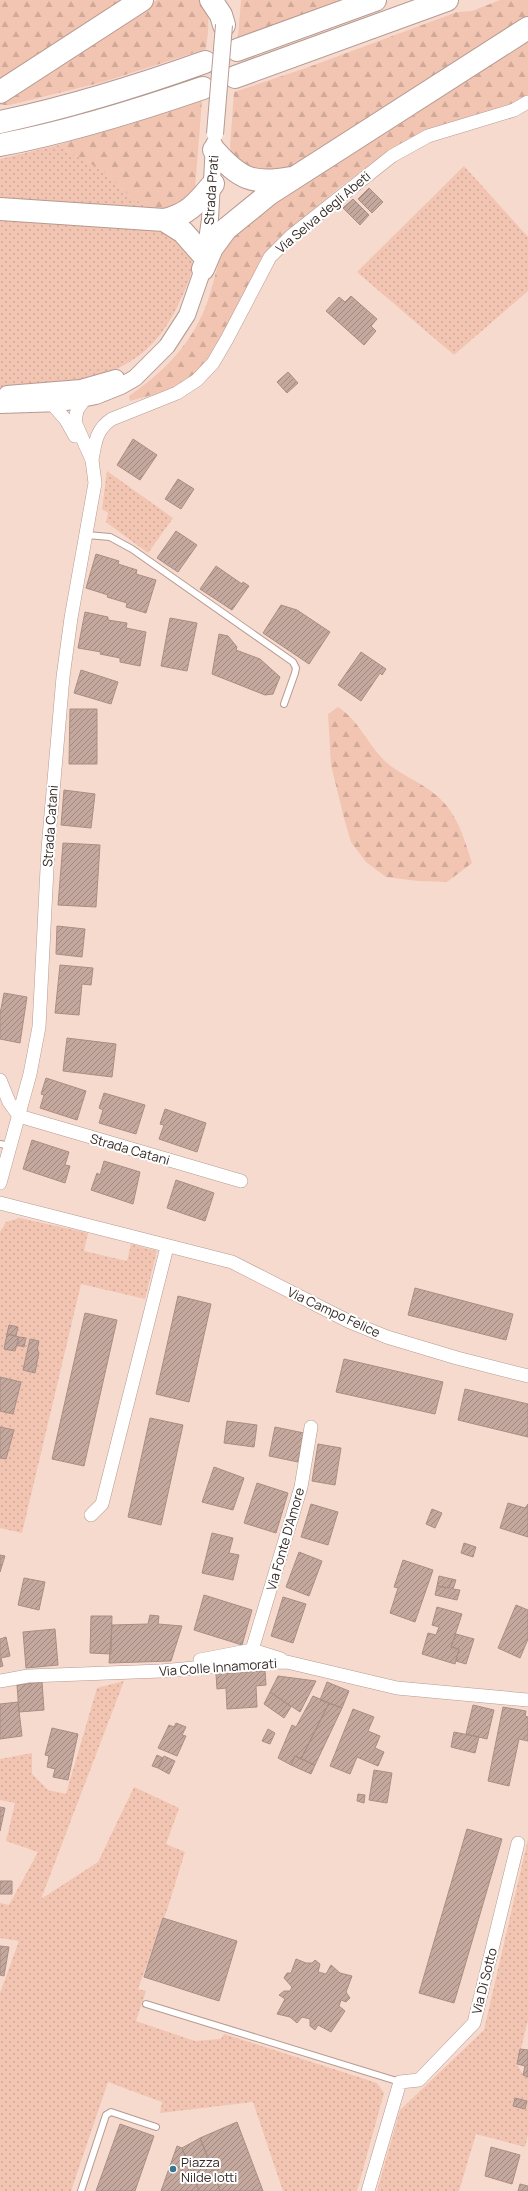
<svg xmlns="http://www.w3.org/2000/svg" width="528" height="2191" viewBox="0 0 528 2191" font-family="Manrope,sans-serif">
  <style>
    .grass { fill: url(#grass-dots) }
    .forest { fill: url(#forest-firs) }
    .building { fill: url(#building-hatch); stroke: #aa8e84 }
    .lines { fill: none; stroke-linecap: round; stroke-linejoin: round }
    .service-casing { stroke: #b69a90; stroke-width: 8 }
    .minor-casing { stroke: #b69a90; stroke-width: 14 }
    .tertiary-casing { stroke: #b69a90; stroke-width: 18 }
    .trunk-casing { stroke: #b69a90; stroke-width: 24 }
    .service { stroke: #fff; stroke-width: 6 }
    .minor { stroke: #fff; stroke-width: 13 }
    .tertiary { stroke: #fff; stroke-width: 16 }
    .trunk { stroke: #fff; stroke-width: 22 }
    .tertiary-bridge-casing { stroke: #b69a90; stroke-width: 18; stroke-linecap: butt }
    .tertiary-bridge { stroke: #fff; stroke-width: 16 }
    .poi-dot { fill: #3a778e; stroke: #fff; stroke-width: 1.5 }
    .labels { text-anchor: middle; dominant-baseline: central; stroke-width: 4; stroke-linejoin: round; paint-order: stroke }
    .street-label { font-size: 13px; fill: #352a25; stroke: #fff }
    .poi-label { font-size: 13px; fill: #352a25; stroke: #fff; text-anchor: start }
  </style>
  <defs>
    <pattern id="grass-dots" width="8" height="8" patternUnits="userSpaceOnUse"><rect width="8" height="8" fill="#f2c4b2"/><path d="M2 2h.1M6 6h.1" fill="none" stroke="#d0a999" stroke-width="1.8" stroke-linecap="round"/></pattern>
    <pattern id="forest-firs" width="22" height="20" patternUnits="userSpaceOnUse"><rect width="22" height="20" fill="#f2c4b2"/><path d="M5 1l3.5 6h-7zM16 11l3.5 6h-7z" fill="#d0a999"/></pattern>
    <pattern id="building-hatch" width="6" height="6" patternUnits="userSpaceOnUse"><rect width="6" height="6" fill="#c4a89d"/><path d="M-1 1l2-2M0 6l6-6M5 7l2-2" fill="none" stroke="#a08980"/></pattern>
  </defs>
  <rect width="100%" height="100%" fill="#f7dace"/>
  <path class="grass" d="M58,145L103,171L130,196L156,213L0,202V159Z
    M464,166L528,237V291L454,355L357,272Z
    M0,218L171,231C176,238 186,246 190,255C197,268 185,289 180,301C144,382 78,384 0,388Z
    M107,471L173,518L148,553L106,522L108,513L102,509Z
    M20,1218L88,1233L84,1251L127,1261L131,1244L157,1251L145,1299L81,1284L22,1533L0,1528V1232L6,1222Z
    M124,1681L41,1899L98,1862L134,1787L179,1808L166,1844L185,1852L167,1910L138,1989L146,1991L136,2021L195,2041L221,2039L224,2034L377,2083L384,2093L357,2191H283L253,2102L160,2113L162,2102L108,2082L71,2191H0V1993L19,1941L0,1938V1903L9,1905L38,1852L6,1841L15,1803L0,1800V1759L32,1753V1774L48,1790L66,1794L97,1688Z
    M528,1839V2020L517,2064L523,2075L528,2077V2135L525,2147L476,2134L459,2191H377L400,2110L484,2030Z"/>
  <path class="forest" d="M0,0H129L0,85Z
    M157,0H201C212,14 208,32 206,49L103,82L10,105H0V101Z
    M241,0H344L238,37Z
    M500,0H528V18L283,172L257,173L233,156L230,147L234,92L306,68L457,12L472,11Z
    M528,42V98L516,104L413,137L382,156L340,187L274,244L260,263L225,332L207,360L191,377L155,398L152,395L130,401L129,396C161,374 187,349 203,313C215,287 215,256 235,235C243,225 256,218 266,210Z
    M202,100L195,189L185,204L156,213L130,196L103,171L58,145L134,123Z
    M338,707C358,720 366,741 382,758C394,771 410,777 425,787C456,807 461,830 472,863L447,882L418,881L386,877L366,862L351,842L344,818L331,765L328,714Z"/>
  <path class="building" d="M369,188L383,202L372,213L358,199Z
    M353,199L369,215L360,225L343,208Z
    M351,296L377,319L371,326L376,331L364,345L326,311L339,297L345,302Z
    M288,372L298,383L287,393L277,382Z
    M133,439L157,455L140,480L117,465Z
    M178,479L194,489L181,509L165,499Z
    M176,531L197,545L178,572L157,558Z
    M96,554L119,561L118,564L137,570L136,574L156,580L146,613L126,607L127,603L107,597L108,595L86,588Z
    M216,566L242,584L243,582L249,586L232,610L200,589Z
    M281,605L297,610L330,632L309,664L263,633Z
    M85,612L108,617V620L127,623L126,628L146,632L140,666L120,662V658L100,654L101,652L78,648Z
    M170,618L197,623L187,671L161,666Z
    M219,634L228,636L237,647L236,650L260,659L280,677L273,694L265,695L212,674Z
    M361,652L386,669L382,675L380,673L361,701L338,685Z
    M81,670L118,682L111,704L74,693Z
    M70,709H97V764H69Z
    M64,790L95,794L91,828L61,825Z
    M63,843L100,845L96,907L58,905Z
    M57,926L85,929L82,957L56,954Z
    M60,965L93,968L91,985L82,984L79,1015L55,1013Z
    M4,993L27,997L20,1043L0,1039V1014Z
    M67,1038L116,1044L112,1077L63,1071Z
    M46,1078L86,1091L77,1120L40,1108L44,1095L41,1094Z
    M104,1093L145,1105L136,1134L99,1123L103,1110L99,1108Z
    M165,1109L206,1123L197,1152L159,1139L164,1125L160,1124Z
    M32,1140L69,1152L65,1165L70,1166L65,1183L23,1169Z
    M104,1161L140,1172L133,1204L91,1190L97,1173L100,1175Z
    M176,1180L214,1193L205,1221L167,1208Z
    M415,1288L513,1314L506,1340L408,1315Z
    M178,1296L211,1304L189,1402L156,1394Z
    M85,1313L117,1320L84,1466L52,1459Z
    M9,1325L18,1327L16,1336L7,1334Z
    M7,1334L19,1337L15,1351L4,1349Z
    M19,1337L26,1338L24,1347L17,1345Z
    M30,1339L39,1341L37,1351L39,1352L35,1373L23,1370Z
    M344,1359L443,1382L435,1414L336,1392Z
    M0,1377L21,1382L13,1414L0,1411Z
    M465,1389L528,1404V1437L458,1420Z
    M150,1418L183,1425L161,1525L128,1517Z
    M227,1421L257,1425L254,1447L224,1443Z
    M0,1427L14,1430L6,1459L0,1458Z
    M275,1427L304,1433L298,1462L269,1456Z
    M318,1444L341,1448L335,1485L312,1481Z
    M214,1467L244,1478L233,1510L202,1502Z
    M257,1483L288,1493L276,1533L244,1523Z
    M508,1503L525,1508L528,1504V1537L500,1528Z
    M311,1504L338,1512L328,1545L301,1537Z
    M432,1509L442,1513L435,1528L426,1524Z
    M212,1533L233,1538L229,1553L239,1555L233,1580L202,1573Z
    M464,1543L476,1547L473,1557L461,1553Z
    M299,1552L322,1561L309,1596L286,1587Z
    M0,1555L5,1556L0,1572Z
    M403,1560L433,1570L415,1622L390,1613L398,1588L394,1587Z
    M439,1576L452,1579L449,1588L437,1586Z
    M24,1578L45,1582L39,1610L18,1605Z
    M452,1579L456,1580L453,1589L460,1590L457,1600L435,1595L437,1586L449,1588Z
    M204,1595L252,1610L242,1645L194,1630Z
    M283,1597L306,1604L293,1643L271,1636Z
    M516,1605L528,1610V1639L520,1658L498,1648Z
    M437,1607L462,1614L451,1647L459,1649L455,1664L422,1654L428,1633L436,1635L439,1627L432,1625Z
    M150,1615L159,1616L158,1624L182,1626L171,1661L109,1663L112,1625L148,1624Z
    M91,1616H112L111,1654L90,1653Z
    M55,1629L58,1665L26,1668L23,1632Z
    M456,1634L474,1639L466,1664L456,1661L459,1649L451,1647Z
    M6,1637L10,1656L1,1658L3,1666L0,1667V1639Z
    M265,1671L266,1685L256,1686L257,1707L227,1709L226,1688L217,1689L216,1674Z
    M278,1676L316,1681L300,1712L270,1692Z
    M42,1682L44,1710L19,1712L17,1685Z
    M327,1682L349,1691L342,1708L320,1700Z
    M270,1692L291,1707L284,1718L264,1704Z
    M313,1696L329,1703L301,1759L295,1756L291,1765L278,1758L292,1725L296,1727Z
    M18,1702L22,1736L0,1739V1704Z
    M329,1703L342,1708L315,1765L301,1759Z
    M473,1705L494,1710L487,1739L466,1734Z
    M503,1707L526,1711L525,1716L528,1717V1741L519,1739L509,1786L488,1781Z
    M353,1709L374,1717L368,1731L380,1736L375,1748L384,1752L378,1766L357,1757L350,1774L330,1766Z
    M176,1723L186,1727L182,1735L186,1736L177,1756L158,1748L169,1725L174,1727Z
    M52,1728L78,1734L68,1780L53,1777L55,1769L47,1767L49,1756L45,1755Z
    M268,1729L275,1733L270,1744L262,1741Z
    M454,1732L479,1737L475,1753L451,1747Z
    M157,1755L163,1758L158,1768L152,1766Z
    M164,1756L175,1761L169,1774L158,1768Z
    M295,1756L315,1765L311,1774L291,1765Z
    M374,1770L392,1773L387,1803L369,1800Z
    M358,1794L365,1795L364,1803L357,1801Z
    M0,1807L5,1808L0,1831Z
    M467,1829L502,1839L454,2003L419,1993Z
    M0,1881H12V1894H0Z
    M163,1918L237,1941L219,2001L144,1977Z
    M0,1946L9,1947L4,1976L0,1975Z
    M296,1959L306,1963H312L315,1960L320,1964L318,1972L326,1974L331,1965L340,1973L352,1976L346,1992L350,1998L346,2002L341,2000L339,2006L345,2011L331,2032L318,2025L315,2030L310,2026V2019L302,2017L297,2023L290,2017L277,2014L285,1999L279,1995L284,1991H290L292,1987L284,1978L287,1973H291Z
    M520,2049L528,2050V2077L523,2075L525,2066L517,2064Z
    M515,2098L527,2101L525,2109L513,2106Z
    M237,2122L263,2191H220L213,2170L221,2167L219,2163L211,2166L200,2138Z
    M120,2124L154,2136L135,2191H96Z
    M200,2138L213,2170L220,2191H199L182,2148Z
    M177,2146L182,2148L199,2191H161Z
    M491,2147L520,2155L512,2184L485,2176Z
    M520,2184L528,2186V2191H518Z"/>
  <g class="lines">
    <defs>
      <path id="service" d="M87,535L110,537L132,549L293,662L296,668L295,673L284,704
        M0,1144L11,1146
        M146,2004L400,2082
        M81,2191L106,2115L111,2112L156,2127"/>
      <path id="minor" d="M52,404L66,420L75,436
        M92,460C95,443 96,429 112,419L177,393L197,380L213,363L227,339L270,257L291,236L392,156L428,136L514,110L528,102
        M0,1080L9,1102L19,1116L241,1181
        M0,1183L30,1074L39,1027L48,849L63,677L71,618L95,483L92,460L75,422L77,410L84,400
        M0,1203L232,1262L350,1322L387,1337L457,1358L528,1376
        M91,1515L102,1504L167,1247
        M252,1650L301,1487L311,1427
        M200,1660L252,1650L281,1659
        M0,1681L28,1676L161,1671L249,1663L287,1662L397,1688L528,1700
        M368,2191L400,2082L419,2080L474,2023L518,1843"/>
      <path id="tertiary" d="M7,394L81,388L116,378
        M0,405L62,403L96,396L121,386L135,378L167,346L187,315L203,269L210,219L214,144"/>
      <path id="trunk" d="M211,0L221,15L224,25
        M237,50L375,0
        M235,77L447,0
        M0,92L142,0
        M0,122C70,107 138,86 205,62
        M0,145C69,132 136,111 203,88
        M214,150C240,179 252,185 291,178
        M0,209L164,220C188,215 198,202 213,184
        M164,220L183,232L205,257
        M203,269L212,248L226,229L269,194L528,28"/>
    </defs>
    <use href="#service" class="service-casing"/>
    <use href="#minor" class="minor-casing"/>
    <use href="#tertiary" class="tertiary-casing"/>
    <use href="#trunk" class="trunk-casing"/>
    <use href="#service" class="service"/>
    <use href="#minor" class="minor"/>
    <use href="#tertiary" class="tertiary"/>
    <use href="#trunk" class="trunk"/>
    <defs>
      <path id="tertiary-bridge" d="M215,134L224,25"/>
    </defs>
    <use href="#tertiary-bridge" class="tertiary-bridge-casing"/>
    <use href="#tertiary-bridge" class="tertiary-bridge"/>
  </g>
  <circle class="poi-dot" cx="173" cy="2169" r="4"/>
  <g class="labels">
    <g class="street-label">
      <text transform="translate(211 190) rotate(-86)">Strada Prati</text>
      <text transform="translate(323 212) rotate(-40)">Via Selva degli Abeti</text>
      <text transform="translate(50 826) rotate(-86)">Strada Catani</text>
      <text transform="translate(130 1149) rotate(16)">Strada Catani</text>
      <text transform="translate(334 1312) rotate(25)">Via Campo Felice</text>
      <text transform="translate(285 1539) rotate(-74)">Via Fonte D'Amore</text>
      <text transform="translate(218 1667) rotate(-4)">Via Colle Innamorati</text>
      <text transform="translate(484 1981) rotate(-76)">Via Di Sotto</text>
    </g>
    <g class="poi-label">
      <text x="181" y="2162">Piazza<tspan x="181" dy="15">Nilde Iotti</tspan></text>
    </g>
  </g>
</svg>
